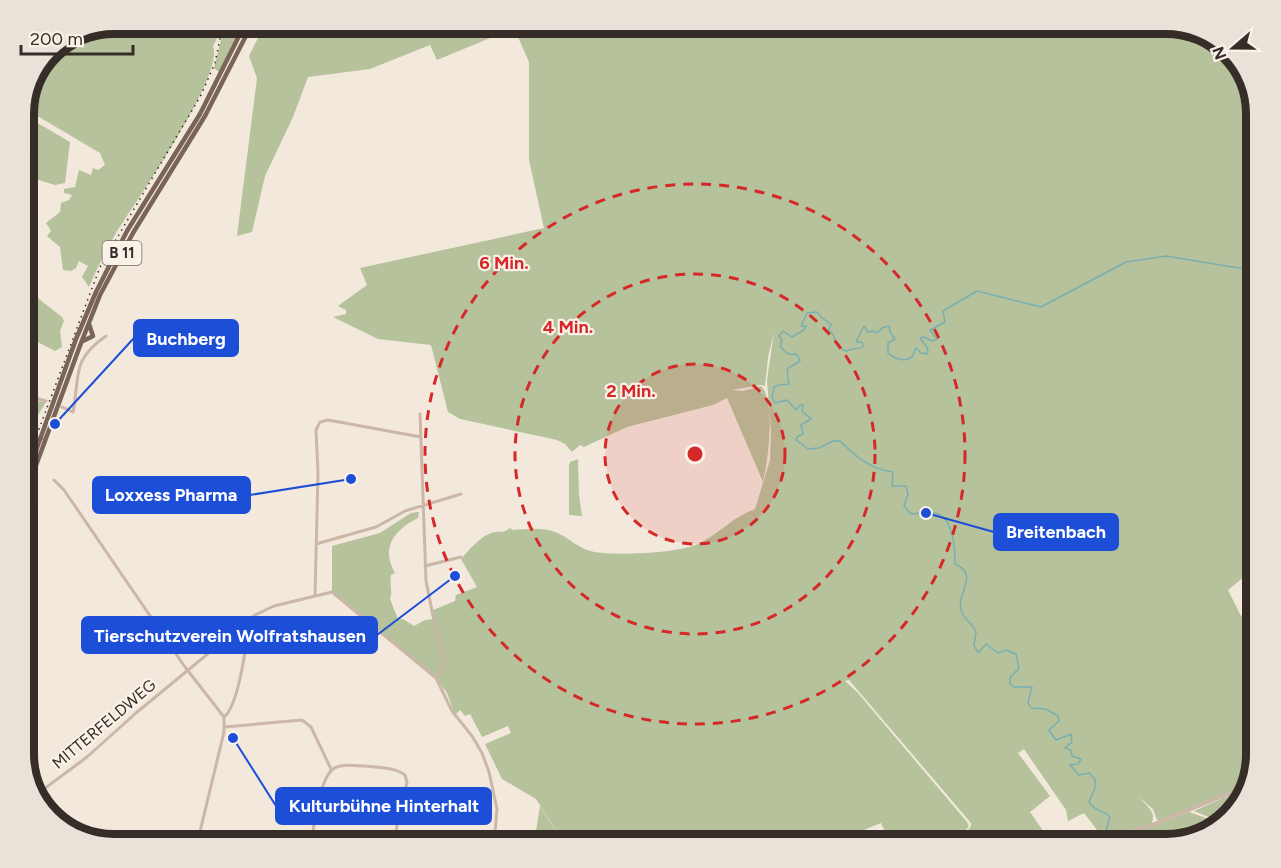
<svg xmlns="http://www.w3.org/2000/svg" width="1281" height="868" viewBox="0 0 1281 868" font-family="Figtree,sans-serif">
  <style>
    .green { fill: #b5c29b }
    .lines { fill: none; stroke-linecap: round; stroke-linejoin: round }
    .stream { stroke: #7aafb1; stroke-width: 1.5 }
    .minor { stroke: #cbb7a7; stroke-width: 3 }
    .tertiary { stroke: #cbb7a7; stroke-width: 4 }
    .primary { stroke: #7a6458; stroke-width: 4.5 }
    .rail { stroke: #372d28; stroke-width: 1.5; stroke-dasharray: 1.5 4.5; stroke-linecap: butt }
    .ring { fill: none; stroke: #d62828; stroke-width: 3; stroke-dasharray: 10 8 }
    .labels { text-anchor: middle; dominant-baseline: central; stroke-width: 4.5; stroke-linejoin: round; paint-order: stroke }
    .shield { fill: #faf2e8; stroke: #726862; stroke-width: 1.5 }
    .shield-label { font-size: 15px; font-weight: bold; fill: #372d28 }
    .street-label { font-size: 16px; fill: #372d28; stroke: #faf2e8 }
    .rim { fill: none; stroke: #372d28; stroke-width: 8 }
    .centre { fill: #d62828; stroke: #faf2e8; stroke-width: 3 }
    .ring-label { font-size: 18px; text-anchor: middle; font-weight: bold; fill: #d62828; stroke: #faf2e8; stroke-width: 4.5; stroke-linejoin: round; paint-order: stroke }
    .leader { fill: none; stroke: #1d4ed8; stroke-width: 2 }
    .callout-dot { fill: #1d4ed8; stroke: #faf2e8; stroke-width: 2 }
    .callout { fill: #1d4ed8; stroke: #1d4ed8; stroke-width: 2 }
    .callout-label { font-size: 18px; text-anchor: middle; font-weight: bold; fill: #fff }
  </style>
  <rect width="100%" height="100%" fill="#f3e8dc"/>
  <path class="green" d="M114,24H221L220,33L213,46C225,75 135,203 116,233C106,251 97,268 89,287L82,277L88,266L79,261L76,268L71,271L63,270L60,247L47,236L51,231L46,223L60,212L61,203L69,200L72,195L64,193V189L75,187L79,170L91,175L93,168L98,170L105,165L100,153L24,108L51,50Z
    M229,24H244L220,73L214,68L222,36Z
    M265,24H1167L1217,39L1222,45L1227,60L1234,59L1248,74L1257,114V566L1228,590L1241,616L1257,605V754L1248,784L1160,820H1157L1153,809L1139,797C1145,805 1158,812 1151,824L1082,843L1078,838L1097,830L1084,813L1068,821L1066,810L1024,749L1018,753L1050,796L1030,812L1048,838L1062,832L1066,844H950L967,832L971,826V823L849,680L845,681L858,693L967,822L969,826C952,852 917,844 891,844L881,823L829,844H566V839L555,829L536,799L502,779L485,744L511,733L508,726L482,737L470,714L465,716L460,710L455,715L447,693L436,678L332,592V546L380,533L411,513L419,512L418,518C395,529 380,548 395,573L391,575C389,583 393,592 390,599L398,619H403L414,626L425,620L434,619L433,610L455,601L456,595L477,587L461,559C469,550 480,537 491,533C499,530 503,534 510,528L513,530C527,529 542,527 555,532C569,537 579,550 595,552C617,556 682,553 700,543C721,532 733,517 755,509L770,460L771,432L767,380L774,332L768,357L765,386L761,385L732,390L743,391L761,386C776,399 768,463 763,482L727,398L713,405L627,427L584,447L580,445L572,452L565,444L557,440L460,419L448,412L431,345L378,339L333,317L346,314V310L338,306L367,285L360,268L544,228L529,160V62L514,28L437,60L430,45L370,69L308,77L293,117L265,176L252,232L237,236L257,78L249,56Z
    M24,115L70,142L65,183L55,185L35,179L33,173L36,167L33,155H29L24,163Z
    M35,296L62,317L64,321L60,331L62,347L55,351L24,335V299L27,297Z
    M24,400L46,402L35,420L31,437L24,428Z
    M578,459L579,495L582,516L569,515V466L570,462Z
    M1246,788L1242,804L1221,822L1194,811Z
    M540,806L564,844H534Z
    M1189,812L1220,823L1207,835L1167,844H1090L1148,828Z"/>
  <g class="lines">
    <path class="stream" d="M1105,834L1110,817C1104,810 1093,811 1089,802L1095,788V779L1089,773L1079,775L1070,765L1078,764L1081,759L1072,756L1071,750L1065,748L1072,742L1071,734L1056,740L1049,730L1059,721L1058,716L1046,709L1031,708L1028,702L1032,687H1014L1010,684V678L1019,668L1016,654L1006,650L998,653L986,644L978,653L974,645L976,632C973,624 966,621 962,613C954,594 981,575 955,564C955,550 954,517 935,513C928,511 918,514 911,514L904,506L908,494L906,486H892L893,472C870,469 856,457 840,441H833L819,448L808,449L796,440L797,437L803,434L801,425L811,419L802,411L803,405H800L796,410L787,400L775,403L772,397L774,387L779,385L789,384L787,369L800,361L797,354C788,356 785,352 780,346L782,340L779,336L783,331L792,337L804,330L806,326H801L807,313L817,312L822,318L831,324L829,330C838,337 830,344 846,351C852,348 858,350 864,346L862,342H856L864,326L868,332L873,331L877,333L882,328L889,326L890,332L895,339L888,343V353C895,359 904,362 912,357L916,348L921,353L927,354L928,349L920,338L924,337L932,341L937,339L930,330L945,322L943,311L977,291L1041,307L1126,262L1166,256L1257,271
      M1108,842L1110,844
      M1117,844H1119"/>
    <path class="minor" d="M24,398H35L46,401
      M62,407L73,412C80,376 71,360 106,336
      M420,414L426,581L433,616L444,660L442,671L436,678
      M24,431L34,442
      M54,480L64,490L185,667L224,717V732L197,844
      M316,544L376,527L405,511L461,494
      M425,566L461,557
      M315,596L318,473L316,430L320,422L328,420L421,437
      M224,717C239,705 246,645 249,625L246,621
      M225,727L302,720L311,727L331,769
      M34,793L44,789L87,757L136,713L255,615L274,606L332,592L436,678L452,711L472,736L482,753L489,772L497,809L494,844
      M311,844C314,826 319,780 333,769C341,763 355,766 365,766C379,768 394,767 405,775L407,782L393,844"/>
    <path class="tertiary" d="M34,792V793
      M1084,844L1147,827L1247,786"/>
    <path class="primary" d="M83,341L93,336L89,324
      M36,451L34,442L41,438
      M24,484L76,339L96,292L127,231L200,114L245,24
      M24,498L81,343L100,295L133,233L205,116L252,24"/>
    <path class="rail" d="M24,469L100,267L201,95L215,63L223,24"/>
  </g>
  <circle cx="695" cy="454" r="90" fill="#d62828" fill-opacity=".12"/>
  <g class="ring">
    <circle cx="695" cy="454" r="90"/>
    <circle cx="695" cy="454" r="180"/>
    <circle cx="695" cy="454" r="270"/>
  </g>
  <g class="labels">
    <rect class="shield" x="102.5" y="241" width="39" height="24" rx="4.5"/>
    <g class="shield-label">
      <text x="122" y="253">B 11</text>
    </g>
    <g class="street-label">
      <text transform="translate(104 724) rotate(-40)">MITTERFELDWEG</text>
    </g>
  </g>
  <path d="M0 0H1281V868H0ZM114 34H1166A80 80 0 0 1 1246 114V754A80 80 0 0 1 1166 834H114A80 80 0 0 1 34 754V114A80 80 0 0 1 114 34Z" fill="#eae2d9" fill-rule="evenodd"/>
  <path class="rim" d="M114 34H1166A80 80 0 0 1 1246 114V754A80 80 0 0 1 1166 834H114A80 80 0 0 1 34 754V114A80 80 0 0 1 114 34Z"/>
  <circle cx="695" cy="454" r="9" class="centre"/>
  <g class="ring-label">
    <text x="504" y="269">6 Min.</text>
    <text x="568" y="333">4 Min.</text>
    <text x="631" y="397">2 Min.</text>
  </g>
  <path class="leader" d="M55 424L134 338M351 479L250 495M926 513L994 532M455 576L377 635M233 738L276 806"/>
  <g class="callout-dot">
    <circle cx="55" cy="424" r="6"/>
    <circle cx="351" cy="479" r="6"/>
    <circle cx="926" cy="513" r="6"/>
    <circle cx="455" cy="576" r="6"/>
    <circle cx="233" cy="738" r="6"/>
  </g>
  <g class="callout">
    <rect x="134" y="320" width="104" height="36" rx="6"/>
    <rect x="93" y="477" width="157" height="36" rx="6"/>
    <rect x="994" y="514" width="124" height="36" rx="6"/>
    <rect x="82" y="617" width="295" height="36" rx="6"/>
    <rect x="276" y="788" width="215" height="36" rx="6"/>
  </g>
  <g class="callout-label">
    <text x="186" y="345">Buchberg</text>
    <text x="171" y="501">Loxxess Pharma</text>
    <text x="1056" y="538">Breitenbach</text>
    <text x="230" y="642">Tierschutzverein Wolfratshausen</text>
    <text x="384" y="812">Kulturbühne Hinterhalt</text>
  </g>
  <g transform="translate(1233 48) rotate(250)" stroke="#faf2e8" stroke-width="4.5" paint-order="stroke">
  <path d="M0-4.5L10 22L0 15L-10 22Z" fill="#372d28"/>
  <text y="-9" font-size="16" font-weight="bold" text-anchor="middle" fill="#372d28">N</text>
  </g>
  <path d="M21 45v9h112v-9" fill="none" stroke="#372d28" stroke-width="3"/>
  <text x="30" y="45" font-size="18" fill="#372d28" stroke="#faf2e8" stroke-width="4.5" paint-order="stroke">200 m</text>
</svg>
